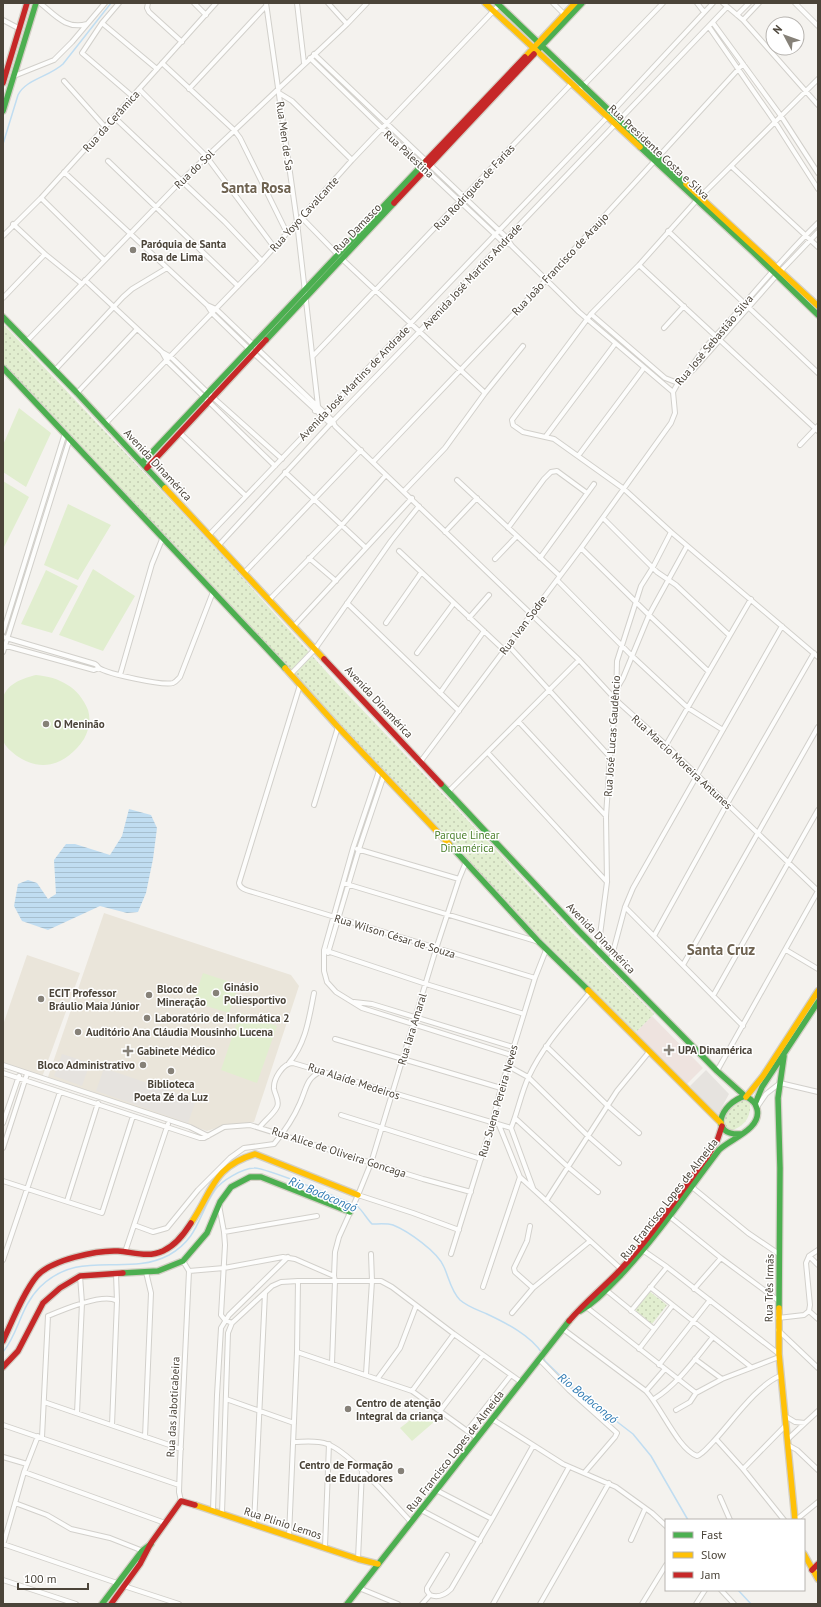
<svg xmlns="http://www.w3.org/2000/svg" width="821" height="1607" viewBox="0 0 821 1607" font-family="'PT Sans',sans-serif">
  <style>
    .education { fill: #eae5da }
    .medical { fill: #eee3df }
    .grass { fill: #e1eecf }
    .park { fill: url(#park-dots) }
    .parking { fill: #e6e3df }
    .water { fill: url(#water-rules) }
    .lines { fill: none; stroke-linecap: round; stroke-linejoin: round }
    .stream { stroke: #c0ddf1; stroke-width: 1.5 }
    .street-casing { stroke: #d2d0cb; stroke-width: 6 }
    .fast-casing { stroke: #d3cfc5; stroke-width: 8 }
    .slow-casing { stroke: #d3cfc5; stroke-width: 8 }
    .jam-casing { stroke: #d3cfc5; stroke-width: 8 }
    .street { stroke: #fdfdfc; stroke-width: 4 }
    .fast { stroke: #4caf50; stroke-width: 5.5 }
    .slow { stroke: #ffc107; stroke-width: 5.5 }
    .jam { stroke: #c62828; stroke-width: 5.5 }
    .poi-dot { fill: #868178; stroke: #fff; stroke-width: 1.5 }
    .labels { text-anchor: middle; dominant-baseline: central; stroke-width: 3; stroke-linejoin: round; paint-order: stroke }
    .street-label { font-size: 11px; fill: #4b4439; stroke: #fff }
    .poi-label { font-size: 11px; font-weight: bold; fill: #4b4439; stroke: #fff; text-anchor: start }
    .park-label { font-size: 11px; fill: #4a7f2a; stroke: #fff }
    .water-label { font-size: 12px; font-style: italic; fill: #2e7ab2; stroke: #fff }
    .district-label { font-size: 15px; font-weight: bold; fill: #6e6250; stroke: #fff }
  </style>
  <defs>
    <pattern id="park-dots" width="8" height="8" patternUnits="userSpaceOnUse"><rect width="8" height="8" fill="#e1eecf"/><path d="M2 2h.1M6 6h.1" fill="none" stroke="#c3cdb2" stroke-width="1.8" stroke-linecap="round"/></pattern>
    <pattern id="water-rules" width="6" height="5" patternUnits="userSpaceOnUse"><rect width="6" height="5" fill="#c0ddf1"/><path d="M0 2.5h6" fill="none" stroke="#a6bfcf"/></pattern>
  </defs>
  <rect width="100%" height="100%" fill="#f4f2ee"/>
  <path class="education" d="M104,913L291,975L299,986L254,1122L222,1126L207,1131L48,1077Z
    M27,955L80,973L41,1080L3,1067V1025Z"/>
  <path class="medical" d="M652,1016L703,1068L686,1085L635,1033Z"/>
  <path class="grass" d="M19,408L51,433L26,487L3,472V445Z
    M3,481L29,497L3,549Z
    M68,504L111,525L78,580L44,565Z
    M93,569L135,596L103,651L59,635Z
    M46,570L78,586L52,633L21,624Z
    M36,675C59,677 79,687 88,710C91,720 89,730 84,739C68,763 43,774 17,756C12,752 5,747 3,740C1,734 3,726 3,719C3,713 1,704 3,698C7,683 24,678 36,675Z
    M203,973L239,985L229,1013L193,1002Z
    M240,1013L277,1026L257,1083L221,1070Z
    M421,1412L434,1422L412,1441L400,1428Z"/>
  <path class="park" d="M3,324L221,554L332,678L495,849L572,933L654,1014L635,1033L497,895L3,366Z
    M746,1100L750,1104C751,1118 744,1127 730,1131L725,1128C723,1110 729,1104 746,1100Z
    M649,1291L667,1305L652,1324L635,1310Z"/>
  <path class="parking" d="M62,1054L90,1063L82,1086L54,1076Z
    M104,1068L196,1100L188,1123L96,1091Z
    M706,1070L729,1094L717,1116L690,1086Z"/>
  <path class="water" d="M129,809L151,815L157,828L153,859L146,893L138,912L127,913L100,906L48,930L22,921L14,906L18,884L28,880L37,883L48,899L56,894L54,860L66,844H75L110,855L122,836Z"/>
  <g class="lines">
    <path class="stream" d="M3,144L18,95C26,79 49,77 63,64L111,3
      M3,1352C19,1333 20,1307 40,1287C81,1247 126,1278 169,1255C199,1238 198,1215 215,1190C221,1181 243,1168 254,1168C264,1167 348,1201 358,1207C362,1210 367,1219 372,1224C378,1224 387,1223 393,1225C408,1231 438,1252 444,1267C449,1278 451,1291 460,1300C468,1307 478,1310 487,1314C506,1323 530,1335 542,1353
      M543,1356L545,1361L574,1389L590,1397L607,1414L633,1434L651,1456L688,1520
      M738,1590L751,1604"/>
    <defs>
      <path id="street" d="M40,3C55,15 66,30 87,24
        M119,3L102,23L82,53L132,96
        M148,3L147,8L149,12L182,42
        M194,3L206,15
        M266,3L297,222L318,406L315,411
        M297,3L304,63
        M328,3L347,24
        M553,3L565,15
        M697,3L704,12
        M723,3L743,20L818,105
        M795,3L818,26
        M737,15L749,3
        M3,20L20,29
        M743,20L759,3
        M102,23L157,69
        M713,23L781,116L818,173
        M709,27L775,122L818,189
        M314,54L507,238L512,246L579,312L673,392
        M310,58L382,128L503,242L511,245
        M162,63L234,130L240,138L287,233
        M14,76L54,60L72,42L105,3
        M818,79L696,201L639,265L591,314L512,420L513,425L523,432L554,439L624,489L671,532L818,657
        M64,81L105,127
        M139,89L206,156L274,247
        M189,89L266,6
        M579,90L663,3
        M279,93L292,101L352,160
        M114,117L225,222L262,261
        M108,161L238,286
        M731,166L818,247
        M64,172L207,305L212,313L249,349L331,424
        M41,198L104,260
        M301,217L342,259L485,393
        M13,224L45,254L82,284
        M668,231L818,373
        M3,236L41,198L105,127L216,3
        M639,265L818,431
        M85,280L162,352L171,357L207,392L282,459
        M3,298L45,254
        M207,305L216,309L313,402L333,421L335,426L579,660L616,700L666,745L818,891
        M591,314L665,378L678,383
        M664,328L684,306
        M27,341L181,181L347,24L367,3
        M162,352L167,361L275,466
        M313,356L572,83
        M55,370L123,297L132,289L167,268
        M689,372C699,352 716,336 731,319C759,287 787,253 818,223
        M77,393L137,329
        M105,424L262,261L352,160L501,3
        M180,433L246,496
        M546,436L615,344
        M800,445L818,426
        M578,456L644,368
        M373,462L547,279L743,64
        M285,472L366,548
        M457,480L560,576
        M404,491L445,448L485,393L523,346
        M603,518L657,572L676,585L729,635
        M508,528L544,479L551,472L557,471L587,493
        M445,532L477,498
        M209,535L612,112L713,3
        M218,546L333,421L420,331L507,238L727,7
        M581,548L649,615L708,671
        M399,551L504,650
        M309,558L336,581
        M540,558L594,484
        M495,559L517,536
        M244,573L361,450
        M557,580L631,655L688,708L723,730
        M269,600L341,526L386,475
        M347,603L459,711
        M469,618L489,595
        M386,623L421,573
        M294,626L412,498
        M3,632L65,433
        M3,637L95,664C97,665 98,667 99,668C108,674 163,686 173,683C176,682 178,679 180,677L213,592
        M3,645L94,670L99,668
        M508,645L610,757
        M3,652L70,438
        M417,653L454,603
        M291,674L315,649L391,541L419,506
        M120,675L152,564L163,537
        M300,685L239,883C240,890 250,891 256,893L535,978
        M616,690L623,678L649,615L687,546
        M440,693L484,631
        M519,722L606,816
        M666,745L751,599
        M488,753L607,882
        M421,761L581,548L671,423L675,413L673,392L678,383L694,369L776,276L818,232
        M379,771L353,848L324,950V971L327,982L336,992L362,1008L511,1055
        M449,791L579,660
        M314,805L338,727
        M357,849L459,879
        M343,883L539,942
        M625,907L743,1026
        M654,936L727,804L814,653
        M324,950L426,984L524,1014
        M598,950L607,882L606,816L610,757L616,700L617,661L641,586L653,567L671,532
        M786,950L818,969
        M328,953L359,849L384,775
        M610,963L625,907L633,888L782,626
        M683,965L818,727
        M713,996L818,810
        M354,1002L372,1004L513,1047
        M335,1039L501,1088
        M546,1046L608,1106L639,1133
        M289,1063C306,1043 309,1018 314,993
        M3,1065L190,1127L208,1136
        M508,1066L528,1077L588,1136L619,1163
        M717,1071L818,891
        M3,1073L200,1138H204L224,1127L250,1125L423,1179L471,1192
        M757,1107L766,1094L780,1083L818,1092
        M341,1115L481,1159
        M515,1118L568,1167L598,1192
        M3,1123L19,1076
        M499,1125L520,1177L621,1269
        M260,1127C265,1120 273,1115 277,1107C280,1101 275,1095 274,1089C273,1079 283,1063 293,1063L511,1128
        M511,1128C518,1111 521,1093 529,1076C544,1044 568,1019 590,992
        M511,1128L533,1188
        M3,1148L27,1074
        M3,1181L102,1213L133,1116
        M692,1187L748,1233L779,1254
        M358,1195L413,1213L459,1230
        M67,1201L98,1103
        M546,1201L617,1091L649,1052
        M219,1205L224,1232
        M669,1216L721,1258L779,1301
        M134,1225L153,1232L167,1228L198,1190L230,1158L244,1148L274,1144C284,1132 294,1117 300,1103C307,1087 306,1078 322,1071
        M530,1226L527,1241L514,1268L515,1272L533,1288
        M641,1249L667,1267L779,1354
        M125,1252L168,1124
        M451,1254L492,1123L501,1088L535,978L546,950
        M809,1256L818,1265
        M3,1260L60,1092
        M183,1261L189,1271
        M116,1274L117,1301
        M483,1287L520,1177
        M650,1287L751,1367
        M694,1289L721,1258
        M606,1290L654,1329
        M585,1306L696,1393
        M631,1311L667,1267
        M809,1311L818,1319
        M512,1313L533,1288L590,1241
        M48,1316C62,1310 104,1292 117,1301L112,1425
        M778,1318L804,1315L809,1311L810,1305L806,1263L809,1256L818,1250
        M232,1323L225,1320L221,1315L225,1245L224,1232L317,1216
        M563,1329L646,1391C661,1407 678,1449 697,1456C703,1454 708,1447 713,1442C730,1424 758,1384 780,1376
        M778,1330L818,1368
        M639,1349L672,1306
        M297,1352L412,1391L477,1438
        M539,1359L569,1390L617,1433L615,1437L585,1472
        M695,1359L722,1379
        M332,1363L335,1281L334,1276L335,1252L339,1237L358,1195L371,1163L436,949L459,879L466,862
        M659,1365L710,1300
        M366,1374L372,1281L371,1254
        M378,1378L400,1348L416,1306
        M412,1391L454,1334
        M646,1391L665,1369
        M226,1399L294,1423
        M654,1399C678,1384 695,1359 713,1337
        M44,1402L181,1449
        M676,1410L690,1402L696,1393L722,1379L779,1357
        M440,1411L483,1355
        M77,1413L82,1303L80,1276
        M785,1416L795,1422L805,1423L818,1411
        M492,1419L563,1464L616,1487L652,1513L666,1526
        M3,1425L179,1485
        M467,1431L511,1375
        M42,1437L48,1316
        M145,1437L151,1293L146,1272
        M716,1439L743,1469L784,1520
        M788,1439L805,1423
        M293,1442C304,1442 317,1440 327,1444C349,1451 394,1504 411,1522
        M788,1445L797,1450L818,1470
        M3,1457L27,1464
        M743,1469L786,1425
        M24,1472L165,1523
        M436,1490L492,1519
        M720,1497L730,1520
        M181,1501L179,1492L180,1463L189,1271L224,1268L283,1257L295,1259L334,1276
        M15,1503L47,1515L71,1529L110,1538L143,1551
        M213,1510L217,1395L221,1328L229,1315L288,1257
        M421,1510L480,1541
        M222,1513L228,1333L232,1323L272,1286L281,1282L298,1281H381L392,1287L454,1334L521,1382
        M796,1520L818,1502
        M254,1524L265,1293
        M289,1536L297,1352L298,1281
        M631,1540L645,1509
        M3,1544L117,1583
        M3,1545L24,1472L38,1436
        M325,1547L329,1444
        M358,1559L362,1471
        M3,1580L76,1604
        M124,1586L179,1604
        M359,1588L398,1604
        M721,1590L734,1604
        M430,1595C438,1598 445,1595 451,1589L492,1519L533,1446
        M430,1595L427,1591V1588L447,1555
        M422,1604L430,1595
        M493,1604L569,1467
        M540,1604L609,1483
        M642,1604L666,1565
        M696,1604L705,1590"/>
      <path id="fast" d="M497,3L686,184
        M534,54L582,3
        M3,111L36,3
        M640,147L753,252L818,315
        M3,317L77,393L165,488
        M266,340L394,203
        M3,368L285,668
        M142,463L426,161
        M441,784L578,930L717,1071L745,1096
        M449,844L539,942L588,990
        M755,1104L762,1087L818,1002
        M123,1273L158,1271L183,1261L207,1233L220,1202L231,1187L250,1177H261L350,1212
        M779,1308L780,1168L778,1098L784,1056
        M580,1311C596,1302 608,1288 621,1275C657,1236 687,1192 719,1150C730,1139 762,1129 757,1109C756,1103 751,1099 745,1096C719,1104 709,1136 741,1134
        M102,1604L142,1551L151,1544
        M347,1604L569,1321"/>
      <path id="slow" d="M485,3L640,147
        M525,57L575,3
        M686,184L818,306
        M165,488L324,659
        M285,668L338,727L449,844
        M588,990L721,1123
        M746,1097L763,1076L818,991
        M191,1223C213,1191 212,1167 255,1154L358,1195
        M779,1308V1354L795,1520
        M195,1505L358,1559L378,1564
        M804,1554L818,1579"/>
      <path id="jam" d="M3,83L27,3
        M426,161L525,57
        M394,203L534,54
        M147,468L266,340
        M324,659L441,784
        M569,1321C585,1302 604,1287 621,1269C652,1236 680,1193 707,1157L717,1141L722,1126
        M3,1341C12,1322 24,1291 37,1276C51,1260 97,1250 118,1251C133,1252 148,1258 163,1251C176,1245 184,1234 191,1223
        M3,1367L18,1351L43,1303L60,1288L80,1276L123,1273
        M812,1570L818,1564
        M111,1604L140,1564L151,1543L181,1501L195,1505"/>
    </defs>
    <use href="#street" class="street-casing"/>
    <use href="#fast" class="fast-casing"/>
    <use href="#slow" class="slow-casing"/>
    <use href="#jam" class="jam-casing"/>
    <use href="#street" class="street"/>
    <use href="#fast" class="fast"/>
    <use href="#slow" class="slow"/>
    <use href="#jam" class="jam"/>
  </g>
  <g class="poi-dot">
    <circle cx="133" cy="250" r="4"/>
    <circle cx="46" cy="724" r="4"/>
    <circle cx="216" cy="993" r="4"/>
    <circle cx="149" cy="995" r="4"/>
    <circle cx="41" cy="999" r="4"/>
    <circle cx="147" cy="1018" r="4"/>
    <circle cx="78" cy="1032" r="4"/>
    <path d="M667 1044h4v4h4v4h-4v4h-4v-4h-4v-4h4z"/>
    <path d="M126 1045h4v4h4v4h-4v4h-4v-4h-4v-4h4z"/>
    <circle cx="143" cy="1065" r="4"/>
    <circle cx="171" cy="1071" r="4"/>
    <circle cx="348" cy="1409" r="4"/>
    <circle cx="401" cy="1471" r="4"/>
  </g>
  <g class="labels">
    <g class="street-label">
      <text transform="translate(111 121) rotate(-48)">Rua da Cerâmica</text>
      <text transform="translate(285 136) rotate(82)">Rua Men de Sa</text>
      <text transform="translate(659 152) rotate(43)">Rua Presidente Costa e Silva</text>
      <text transform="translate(409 154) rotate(43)">Rua Palestina</text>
      <text transform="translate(194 169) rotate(-44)">Rua do Sol</text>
      <text transform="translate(474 187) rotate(-47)">Rua Rodrigues de Farias</text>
      <text transform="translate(304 214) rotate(-48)">Rua Yoyo Cavalcante</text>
      <text transform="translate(357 228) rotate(-46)">Rua Damasco</text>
      <text transform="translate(560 264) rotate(-47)">Rua João Francisco de Araujo</text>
      <text transform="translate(472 276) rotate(-47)">Avenida José Martins Andrade</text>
      <text transform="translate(714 340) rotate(-50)">Rua José Sebastião Silva</text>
      <text transform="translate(354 383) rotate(-46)">Avenida José Martins de Andrade</text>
      <text transform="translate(158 465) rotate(47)">Avenida Dinamérica</text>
      <text transform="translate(523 625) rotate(-53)">Rua Ivan Sodre</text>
      <text transform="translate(379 702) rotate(47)">Avenida Dinamérica</text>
      <text transform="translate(612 736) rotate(-86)">Rua José Lucas Gaudêncio</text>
      <text transform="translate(682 762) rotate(43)">Rua Marcio Moreira Antunes</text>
      <text transform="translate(395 936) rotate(17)">Rua Wilson César de Souza</text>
      <text transform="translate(601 938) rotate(46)">Avenida Dinamérica</text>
      <text transform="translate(412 1029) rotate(-73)">Rua Iara Amaral</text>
      <text transform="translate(354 1081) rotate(18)">Rua Alaíde Medeiros</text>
      <text transform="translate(498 1101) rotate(-74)">Rua Suena Pereira Neves</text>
      <text transform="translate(339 1152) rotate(18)">Rua Alice de Oliveira Goncaga</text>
      <text transform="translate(669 1199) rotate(-52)">Rua Francisco Lopes de Almeida</text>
      <text transform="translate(769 1288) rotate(-89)">Rua Três Irmãs</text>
      <text transform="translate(173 1407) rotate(-87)">Rua das Jaboticabeira</text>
      <text transform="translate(455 1451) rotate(-52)">Rua Francisco Lopes de Almeida</text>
      <text transform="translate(283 1523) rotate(18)">Rua Plinio Lemos</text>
    </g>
    <g class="poi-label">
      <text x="141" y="244">Paróquia de Santa<tspan x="141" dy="13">Rosa de Lima</tspan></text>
      <text x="54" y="724">O Meninão</text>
      <text x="224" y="987">Ginásio<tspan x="224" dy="13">Poliesportivo</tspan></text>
      <text x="157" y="989">Bloco de<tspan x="157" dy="13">Mineração</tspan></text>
      <text x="49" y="993">ECIT Professor<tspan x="49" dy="13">Bráulio Maia Júnior</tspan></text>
      <text x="155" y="1018">Laboratório de Informática 2</text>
      <text x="86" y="1032">Auditório Ana Cláudia Mousinho Lucena</text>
      <text x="678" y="1050">UPA Dinamérica</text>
      <text x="137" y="1051">Gabinete Médico</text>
      <text x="135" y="1065" text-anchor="end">Bloco Administrativo</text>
      <text x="171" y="1084" text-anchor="middle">Biblioteca<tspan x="171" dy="13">Poeta Zé da Luz</tspan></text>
      <text x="356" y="1403">Centro de atenção<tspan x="356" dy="13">Integral da criança</tspan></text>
      <text x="393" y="1465" text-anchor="end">Centro de Formação<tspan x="393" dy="13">de Educadores</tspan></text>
    </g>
    <g class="park-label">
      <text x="467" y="835">Parque Linear<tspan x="467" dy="13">Dinamérica</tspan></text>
    </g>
    <g class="water-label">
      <text transform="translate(323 1194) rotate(23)">Rio Bodocongó</text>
      <text transform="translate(588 1398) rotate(39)">Rio Bodocongó</text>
    </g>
    <g class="district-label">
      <text x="256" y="187">Santa Rosa</text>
      <text x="721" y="949">Santa Cruz</text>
    </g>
  </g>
  <rect width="821" height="1607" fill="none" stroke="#4b4439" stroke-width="8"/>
  <rect x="665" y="1519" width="140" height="72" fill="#ffffff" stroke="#b7b4b0"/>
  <rect x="673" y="1532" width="20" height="6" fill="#4caf50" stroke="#b7b4b0"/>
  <text x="701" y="1539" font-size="12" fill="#4b4439">Fast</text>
  <rect x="673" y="1552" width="20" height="6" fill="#ffc107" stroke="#b7b4b0"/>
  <text x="701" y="1559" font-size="12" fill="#4b4439">Slow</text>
  <rect x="673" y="1572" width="20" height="6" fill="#c62828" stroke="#b7b4b0"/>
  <text x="701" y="1579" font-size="12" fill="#4b4439">Jam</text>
  <g transform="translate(785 36) rotate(311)"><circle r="19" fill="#ffffff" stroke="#b7b4b0"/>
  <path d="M0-3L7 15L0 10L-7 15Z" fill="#868178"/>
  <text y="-6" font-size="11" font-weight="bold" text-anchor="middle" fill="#4b4439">N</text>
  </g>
  <path d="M18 1583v6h70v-6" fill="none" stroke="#4b4439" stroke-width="2"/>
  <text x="24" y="1583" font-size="12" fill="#4b4439" stroke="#ffffff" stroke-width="3" paint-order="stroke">100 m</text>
</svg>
